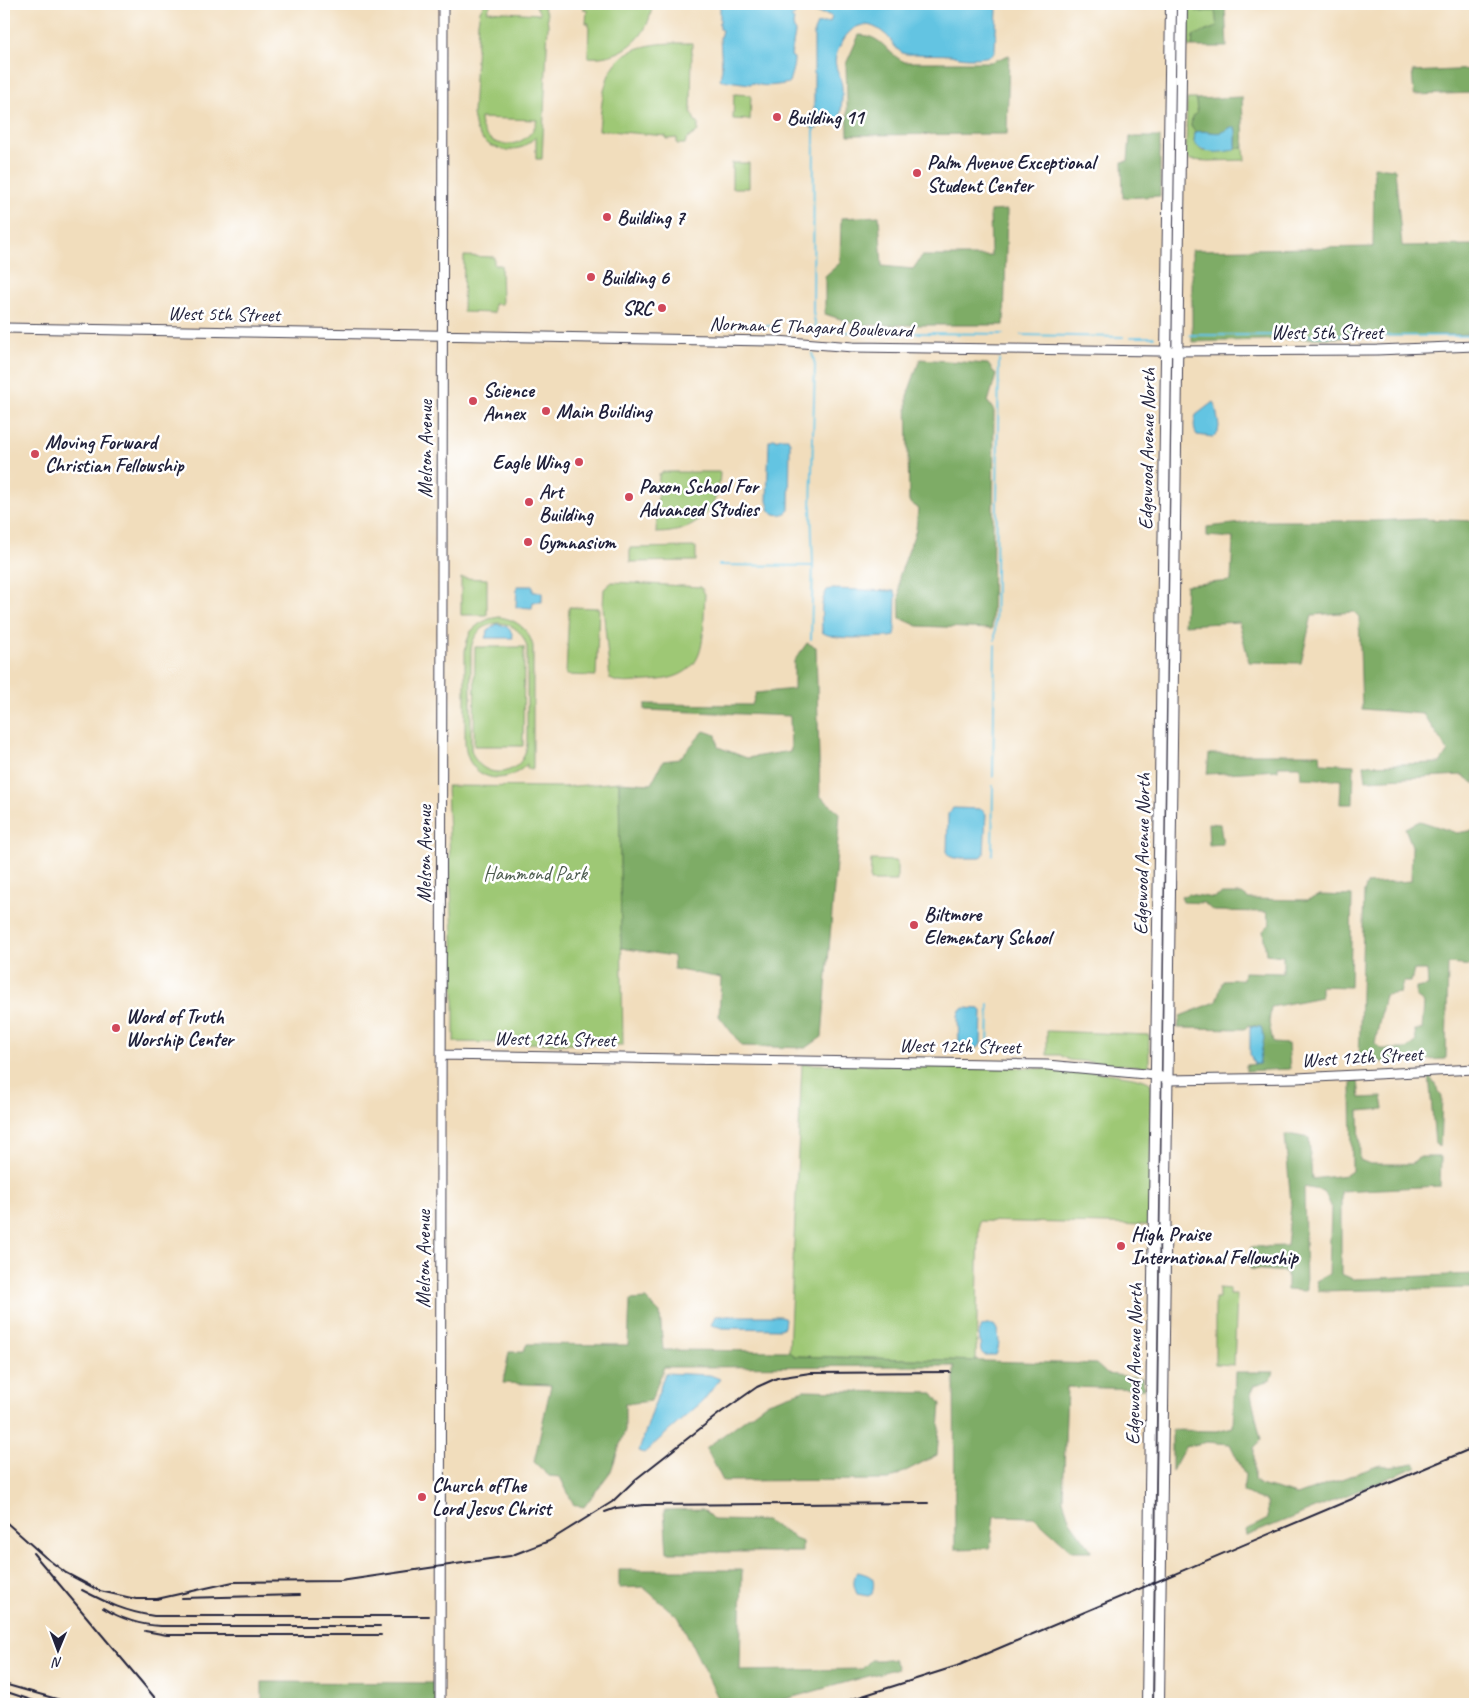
<svg xmlns="http://www.w3.org/2000/svg" width="1479" height="1708" viewBox="0 0 1479 1708" font-family="Caveat,sans-serif">
  <style>
    .green { fill: #9ec875; stroke: #607558; fill-rule: evenodd }
    .forest { fill: #7eac66; stroke: #506750; fill-rule: evenodd }
    .water { fill: #64c4e2; stroke: #43738e }
    .lines { fill: none; stroke-linecap: round; stroke-linejoin: round }
    .stream { stroke: #64c4e2; stroke-width: 2 }
    .secondary-casing { stroke: #413e4e; stroke-width: 11 }
    .primary-casing { stroke: #413e4e; stroke-width: 12 }
    .secondary { stroke: #fff; stroke-width: 9 }
    .primary { stroke: #fff; stroke-width: 10 }
    .rail { stroke: #22223b; stroke-width: 2 }
    .poi-dot { fill: #d1495b; stroke: #fff; stroke-width: 2 }
    .labels { text-anchor: middle; dominant-baseline: central; stroke-width: 5; stroke-linejoin: round; paint-order: stroke }
    .poi-label { font-size: 20px; font-weight: bold; fill: #22223b; stroke: #fff; text-anchor: start }
    .street-label { font-size: 20px; fill: #22223b; stroke: #fff }
    .park-label { font-size: 20px; fill: #4d5c4f; stroke: #fff }
  </style>
  <rect width="100%" height="100%" fill="#fff"/>
  <filter id="ink" filterUnits="userSpaceOnUse"><feTurbulence type="fractalNoise" baseFrequency=".02" numOctaves="2"/><feDisplacementMap in="SourceGraphic" scale="10" xChannelSelector="R" yChannelSelector="G"/><feConvolveMatrix kernelMatrix="1 2 1 2 8 2 1 2 1" color-interpolation-filters="sRGB"/></filter>
  <filter id="wash" filterUnits="userSpaceOnUse"><feTurbulence type="fractalNoise" baseFrequency=".0096" numOctaves="4" result="noise"/><feDisplacementMap in="SourceGraphic" scale="20" xChannelSelector="R" yChannelSelector="G"/><feGaussianBlur stdDeviation="1.12" result="paint"/><feColorMatrix in="noise" values="0 0 0 0 0 0 0 0 0 0 0 0 0 0 0 0 0 1.4 0 .05"/><feComposite in="paint" operator="in"/></filter>
  <g filter="url(#wash)">
    <rect width="100%" height="100%" fill="#f1ddbc"/>
    <path class="green" d="M484,4H491L487,11L540,14L535,4H542L547,14L548,25L542,159H536V137L523,147L507,151L491,146L482,139L476,130L473,114L478,22L480,11ZM480,118L537,120C529,153 481,152 480,118Z
      M584,4H652C650,38 621,60 588,57L589,23H586L587,10H584Z
      M1189,4H1193V7L1197,12L1216,11L1217,27L1193,36L1192,47H1188Z
      M676,43H692L691,111L695,121L698,122V131L686,140L685,144H677V138L666,139V136L599,130C604,73 609,44 676,43Z
      M734,94L751,95L750,120L733,119Z
      M1187,99H1196L1197,114L1191,126L1195,132L1194,142L1202,151L1234,150L1236,148H1244L1245,160L1209,161L1190,160L1186,156Z
      M732,163H749V188H732Z
      M464,256L494,257V265H501L502,304H494V313L463,312Z
      M663,472H720C719,512 696,533 656,533L659,475Z
      M696,547V561L630,562V548Z
      M461,578L487,579V615H461Z
      M612,582L701,587L705,594C702,644 710,678 648,681C635,682 621,685 610,679L603,606L604,589Z
      M569,607L599,608L596,676L566,675Z
      M499,617C516,619 529,629 533,646V769H527V764C504,789 467,779 465,744V651L467,641L471,631L479,624L489,619ZM499,623C514,624 523,633 527,647V744C524,779 479,782 471,749V651C472,635 483,624 499,623Z
      M475,647H524L523,746H474Z
      M619,782L623,1045L454,1042V964L447,786L564,787Z
      M871,860L897,861V881H870Z
      M1047,1031L1149,1035V1067L1069,1060L1060,1055H1047Z
      M802,1064C845,1065 1136,1063 1151,1084L1150,1225L979,1221L976,1361L794,1356L789,1351Z
      M1219,1288L1230,1289V1295H1237L1234,1365L1215,1364V1298H1219Z"/>
    <path class="forest" d="M1193,4H1225L1227,47H1192L1193,36L1217,27L1215,11L1197,12Z
      M859,35C884,36 885,53 905,62H991L1009,55L1007,134L848,135L846,64Z
      M1475,69V93L1414,95L1412,72Z
      M1242,97L1244,148H1236V131L1231,127C1217,138 1211,129 1195,132L1191,126L1192,116L1197,113L1196,99Z
      M1130,137H1160V196L1123,198L1122,162L1128,161Z
      M1374,167L1395,169L1402,246L1475,245V334L1192,342V250L1373,247Z
      M1007,210L1004,325H859L825,314V276L840,263L841,218L879,216L882,266L913,269L922,256H991L990,211Z
      M920,359L988,364L996,375L988,402L994,411L992,629L918,626L900,618L899,577L916,530L918,508L909,502L907,396Z
      M1422,519L1475,521V784L1462,775L1366,780L1364,765L1440,763L1448,751L1423,714L1362,709L1359,617L1354,612L1312,615L1301,663L1249,662L1239,622L1184,625L1186,585L1231,581L1233,538L1207,536V527L1260,521H1374Z
      M807,643L816,647L820,796L840,813L822,1037L806,1048L742,1046L719,1016L721,978L674,969L673,956L621,948L619,782L651,784L663,761L679,759L704,731L716,735L718,747L747,758L791,751L790,716L645,710V704L752,705L756,693L794,689V661Z
      M1209,754H1320L1321,763L1354,765L1353,804H1340L1341,780L1301,778L1300,766H1278V770L1207,774Z
      M1420,821L1457,833L1475,830V966L1448,964L1446,1059L1363,1063L1359,1060L1364,892L1367,884L1411,881L1412,846L1405,828ZM1414,970H1427L1428,986L1416,988V997L1424,1003L1422,1030H1415L1416,1042L1407,1049H1381L1375,1043L1385,995L1400,993L1403,982H1411Z
      M1208,823L1220,824L1223,844L1209,845Z
      M1188,894L1214,898L1222,894H1242L1249,899L1308,900L1320,895L1352,896L1350,987L1321,986V997L1271,1007L1269,1023L1273,1043L1288,1044L1290,1069L1246,1071V1065L1259,1064L1261,1027L1248,1025L1245,1029L1178,1028L1180,1016L1216,1002L1223,980L1243,979L1244,972L1283,973V956L1266,954L1263,931L1270,924L1266,912L1213,911L1204,903L1183,902L1181,897Z
      M1429,1075L1442,1096L1440,1147L1435,1144Z
      M1358,1081L1360,1098L1382,1097L1384,1109L1359,1111L1360,1160L1370,1164H1413L1418,1157H1441L1440,1186L1341,1191V1274L1353,1279L1475,1274V1288L1319,1291L1316,1281L1329,1274L1331,1206L1324,1191L1304,1187L1306,1291L1287,1290V1272L1250,1269L1251,1247L1287,1246L1291,1204L1285,1135H1293L1309,1138L1312,1179L1346,1175L1352,1171L1351,1083Z
      M646,1299L660,1313L663,1350L789,1351L794,1356L1096,1364L1107,1374L1143,1378L1144,1389L1067,1387L1063,1500L1070,1521L1092,1551H1072L1034,1517L994,1516L990,1548L955,1549L954,1366L664,1367L651,1401L625,1404V1430L611,1471L584,1507L574,1505L560,1477L549,1476L534,1462L551,1385L503,1383L509,1352H523L527,1344L628,1345L630,1300Z
      M1235,1372H1274L1271,1380L1255,1385L1251,1394L1261,1440L1254,1448V1480L1260,1485L1297,1495L1380,1465L1391,1467L1414,1463L1418,1466L1247,1536L1246,1530L1268,1519L1267,1502L1243,1492L1245,1475L1230,1444L1207,1442L1185,1447L1172,1471V1430L1216,1431L1233,1427Z
      M804,1390L933,1393L941,1404L937,1455L888,1480L723,1481L706,1448L768,1402Z
      M703,1509L714,1520L766,1521L802,1542V1552H667L664,1510Z
      M619,1570H742L740,1671L862,1669L871,1660H894L898,1668L768,1704H721L679,1618L643,1587L619,1588Z
      M262,1682L436,1683V1704H262Z"/>
    <path class="water" d="M720,4H796L794,16L791,17L794,20L793,25L795,33L791,56L794,58C794,69 791,73 789,83C779,85 764,88 753,83L750,84L720,80L722,68L720,38L722,30L720,29V24L718,23L720,22Z
      M810,4H995L997,10L995,50L992,55C985,58 976,58 969,58C962,58 956,56 950,55C938,54 928,55 916,54C911,54 905,55 901,52C894,48 892,40 886,35C862,13 844,31 836,56C833,67 841,75 842,86C843,97 841,109 840,120C835,128 826,126 819,124L818,128H811L814,111V31L817,24L830,22L832,17C826,12 817,15 811,11Z
      M1231,127L1235,128L1236,131V148L1234,150C1218,153 1203,155 1194,142L1195,132C1211,129 1217,138 1231,127Z
      M1213,402L1215,403L1219,426L1218,432L1213,437L1197,435C1193,430 1194,421 1196,415Z
      M775,438L776,440L781,438H788L790,443L789,510C784,516 775,516 770,511L767,501L769,441Z
      M517,586H533V592H542V602H533L532,608L516,607Z
      M831,589L894,591L896,594L895,636L890,637C875,637 833,641 822,632C822,618 819,603 827,590Z
      M497,624C506,625 512,629 513,638H485L488,630Z
      M953,808L982,809L986,814L984,854L981,858H954L949,856L947,853L948,814Z
      M965,1008L980,1009L982,1011L981,1044L978,1048L962,1047L959,1045L958,1016L960,1010Z
      M1250,1026L1261,1027L1264,1038L1259,1064H1254L1250,1054Z
      M715,1316H782L785,1318L784,1327L780,1329L723,1328L711,1325Z
      M987,1325H994C1000,1331 1000,1347 996,1355H984L981,1352L979,1334L982,1326Z
      M665,1373L710,1375L720,1379L703,1401L644,1453L639,1451Z
      M858,1572C873,1576 876,1578 872,1594L868,1596L857,1594C853,1585 853,1581 856,1573Z"/>
    <g class="lines">
      <path class="stream" d="M814,128L813,312L816,329
        M726,326H772
        M810,329L840,332L1003,334
        M1021,335L1123,337
        M1190,335L1475,336
        M1131,337H1154
        M719,565L812,566
        M811,639L813,564L811,509L815,365L812,353
        M995,640L999,360
        M993,777L995,645
        M992,855L993,786
        M988,1049L989,1004"/>
    </g>
  </g>
  <g filter="url(#ink)">
    <g class="lines">
      <defs>
        <path id="secondary" d="M4,328L777,341L853,347L1159,351L1377,350L1475,346
          M441,1055L1047,1065L1156,1075L1168,1080L1297,1078L1475,1069
          M440,1704L443,4"/>
        <path id="primary" d="M1147,1704L1171,4
          M1159,1704L1182,4"/>
      </defs>
      <use href="#secondary" class="secondary-casing"/>
      <use href="#primary" class="primary-casing"/>
      <use href="#secondary" class="secondary"/>
      <use href="#primary" class="primary"/>
      <path class="rail" d="M605,1512L616,1508L644,1505L928,1503
        M7,1523L45,1557L66,1573L100,1591L136,1599H157L233,1582L341,1581L510,1556L549,1541L612,1502L636,1479L720,1413L757,1387L777,1378L810,1373L950,1372
        M33,1553L160,1704
        M82,1590C107,1603 126,1612 154,1616H429
        M182,1598L299,1595
        M103,1608C121,1619 140,1625 161,1626H380
        M145,1631L167,1635H381
        M4,1684L74,1704
        M4,1691L43,1704
        M837,1704L957,1666L1475,1447"/>
    </g>
  </g>
  <g class="poi-dot">
    <circle cx="777" cy="117" r="5"/>
    <circle cx="917" cy="173" r="5"/>
    <circle cx="607" cy="217" r="5"/>
    <circle cx="591" cy="277" r="5"/>
    <circle cx="662" cy="308" r="5"/>
    <circle cx="473" cy="401" r="5"/>
    <circle cx="546" cy="411" r="5"/>
    <circle cx="35" cy="454" r="5"/>
    <circle cx="579" cy="462" r="5"/>
    <circle cx="629" cy="497" r="5"/>
    <circle cx="529" cy="502" r="5"/>
    <circle cx="528" cy="542" r="5"/>
    <circle cx="914" cy="925" r="5"/>
    <circle cx="116" cy="1028" r="5"/>
    <circle cx="1121" cy="1246" r="5"/>
    <circle cx="422" cy="1497" r="5"/>
  </g>
  <g class="labels">
    <g class="poi-label">
      <text x="787" y="117">Building 11</text>
      <text x="927" y="162">Palm Avenue Exceptional<tspan x="927" dy="23">Student Center</tspan></text>
      <text x="617" y="217">Building 7</text>
      <text x="601" y="277">Building 6</text>
      <text x="652" y="308" text-anchor="end">SRC</text>
      <text x="483" y="390">Science<tspan x="483" dy="23">Annex</tspan></text>
      <text x="556" y="411">Main Building</text>
      <text x="45" y="442">Moving Forward<tspan x="45" dy="23">Christian Fellowship</tspan></text>
      <text x="569" y="462" text-anchor="end">Eagle Wing</text>
      <text x="639" y="486">Paxon School For<tspan x="639" dy="23">Advanced Studies</tspan></text>
      <text x="539" y="491">Art<tspan x="539" dy="23">Building</tspan></text>
      <text x="538" y="542">Gymnasium</text>
      <text x="924" y="914">Biltmore<tspan x="924" dy="23">Elementary School</tspan></text>
      <text x="126" y="1016">Word of Truth<tspan x="126" dy="23">Worship Center</tspan></text>
      <text x="1131" y="1234">High Praise<tspan x="1131" dy="23">International Fellowship</tspan></text>
      <text x="432" y="1485">Church ofThe<tspan x="432" dy="23">Lord Jesus Christ</tspan></text>
    </g>
    <g class="street-label">
      <text transform="translate(224 314) rotate(1)">West 5th Street</text>
      <text transform="translate(811 327) rotate(2)">Norman E Thagard Boulevard</text>
      <text x="1327" y="332">West 5th Street</text>
      <text transform="translate(425 449) rotate(-90)">Melson Avenue</text>
      <text transform="translate(1147 449) rotate(-89)">Edgewood Avenue North</text>
      <text transform="translate(424 854) rotate(-90)">Melson Avenue</text>
      <text transform="translate(1142 854) rotate(-89)">Edgewood Avenue North</text>
      <text transform="translate(555 1039) rotate(1)">West 12th Street</text>
      <text transform="translate(960 1046) rotate(1)">West 12th Street</text>
      <text transform="translate(1362 1057) rotate(-3)">West 12th Street</text>
      <text transform="translate(423 1259) rotate(-90)">Melson Avenue</text>
      <text transform="translate(1134 1364) rotate(-89)">Edgewood Avenue North</text>
    </g>
    <g class="park-label">
      <text x="535" y="873">Hammond Park</text>
    </g>
  </g>
  <rect width="1479" height="1708" fill="none" stroke="#fff" stroke-width="20"/>
  <g transform="translate(58 1650) rotate(181)" stroke="#ffffff" stroke-width="4" paint-order="stroke">
  <path d="M0-4L9 19L0 12L-9 19Z" fill="#22223b"/>
  <text y="-8" font-size="14" font-weight="bold" text-anchor="middle" fill="#22223b">N</text>
  </g>
</svg>
